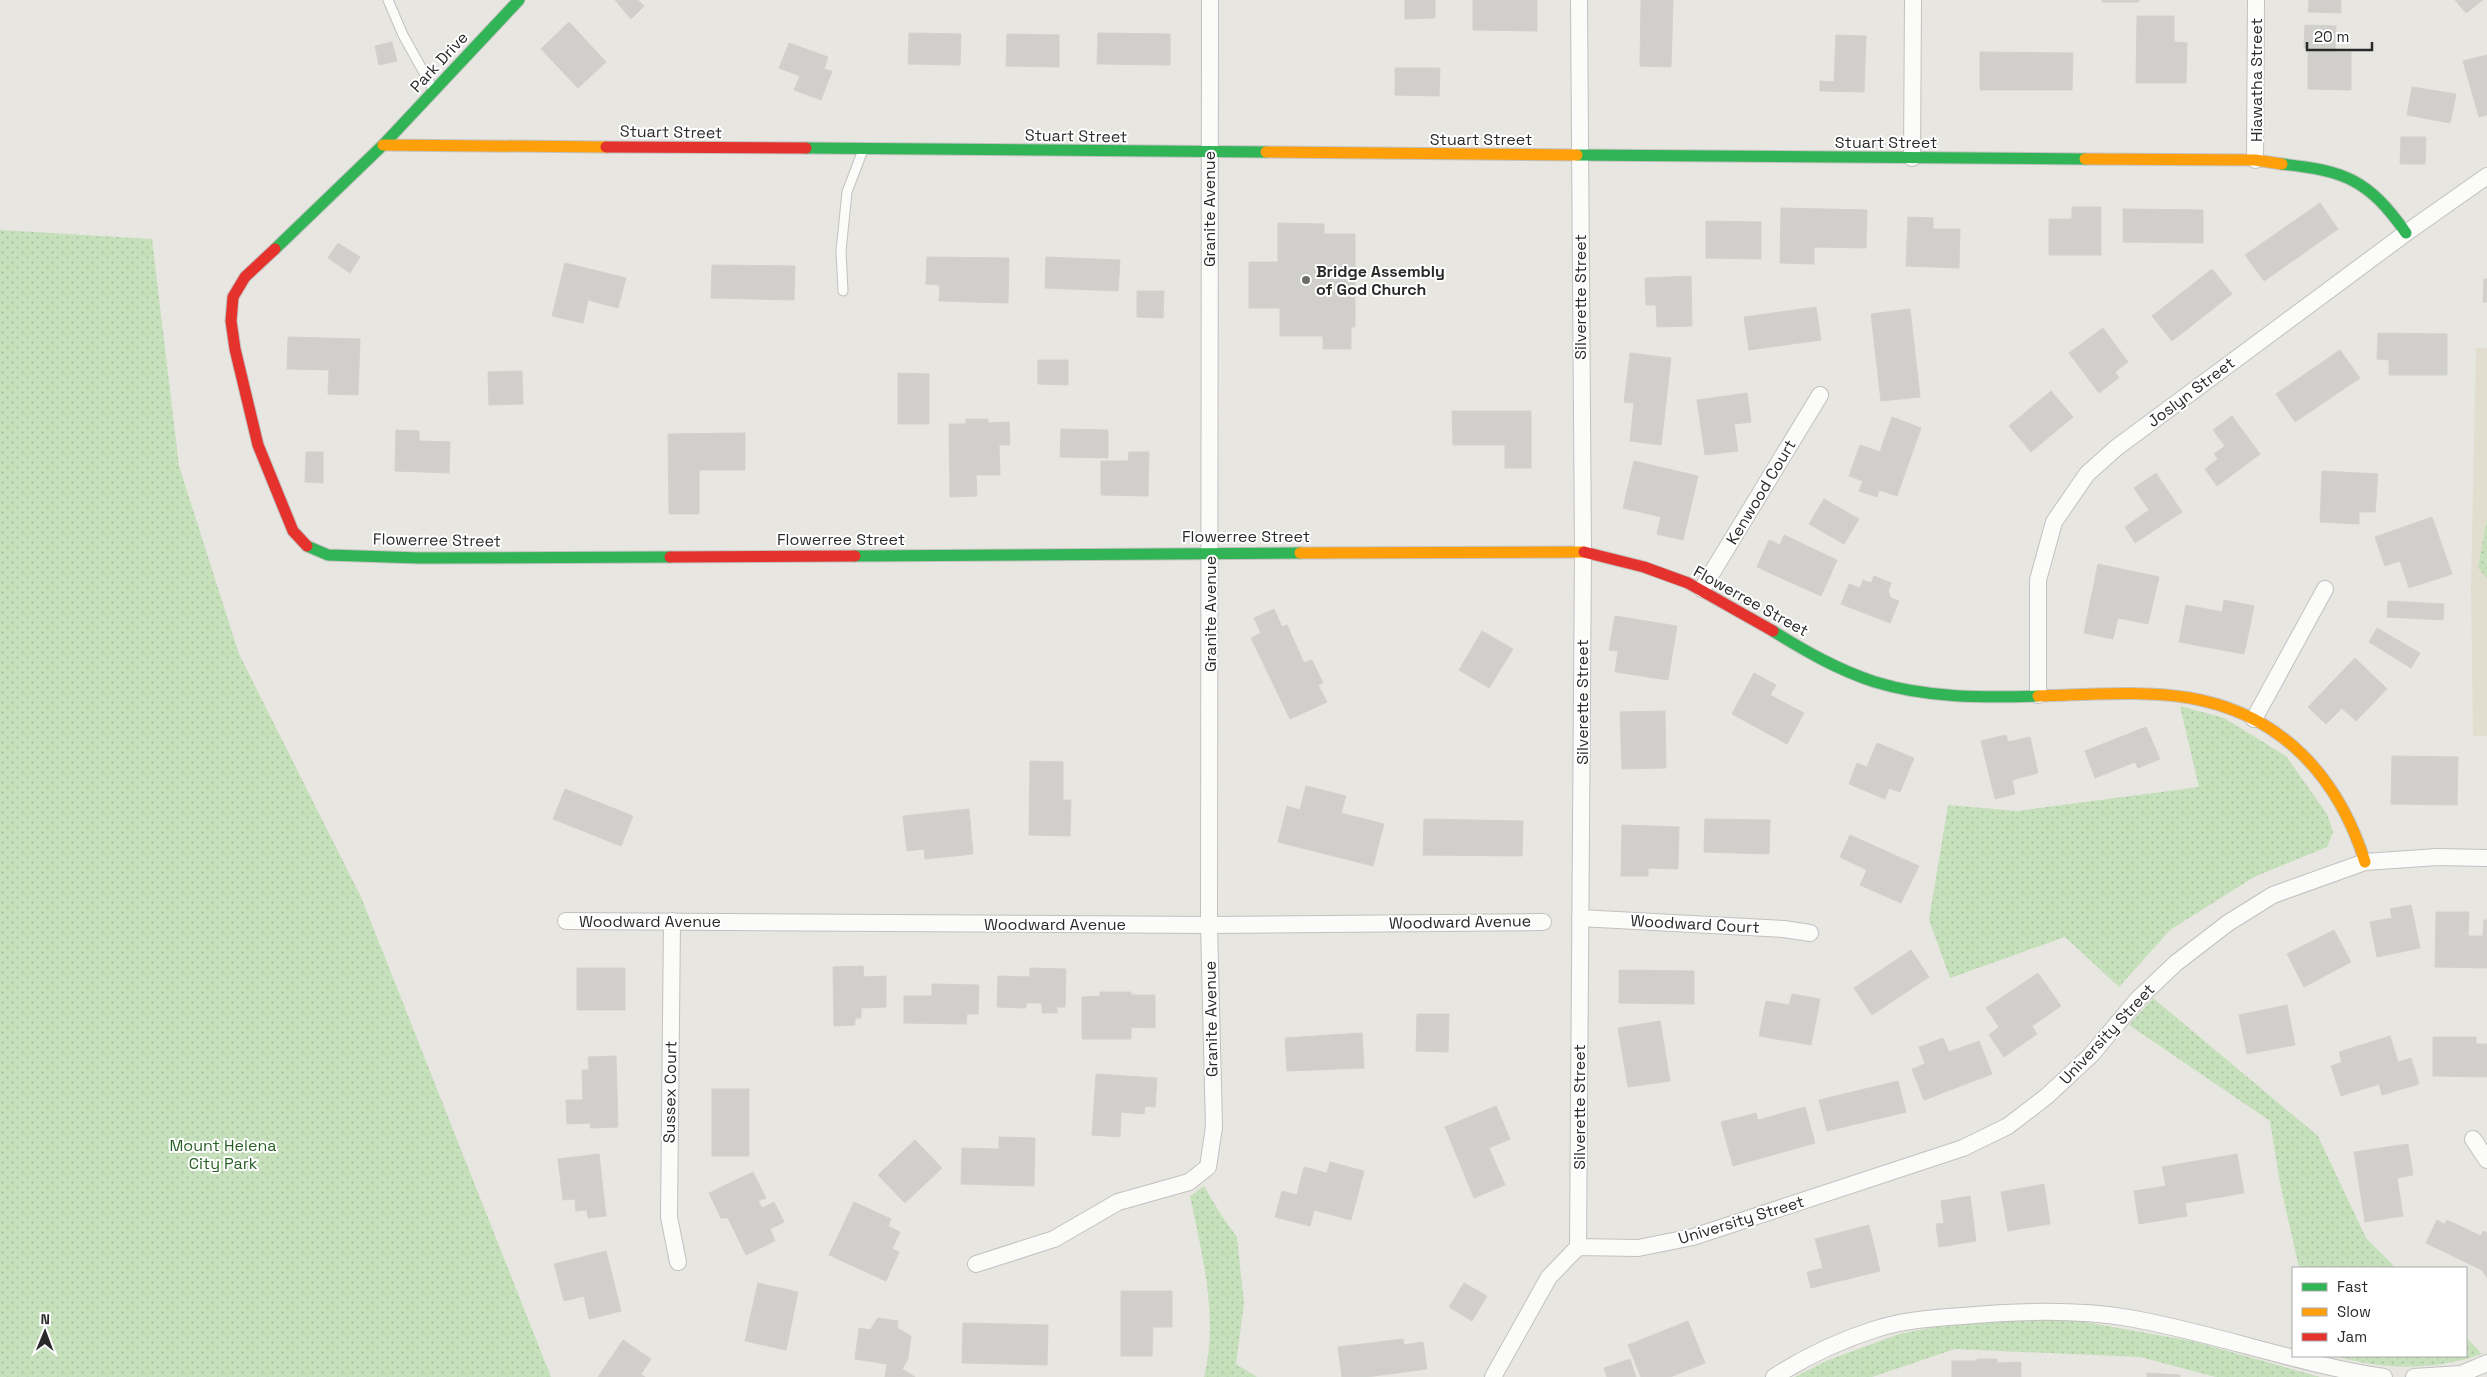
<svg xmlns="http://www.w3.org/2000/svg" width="2487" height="1377" viewBox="0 0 2487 1377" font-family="'Space Grotesk',sans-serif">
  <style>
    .education { fill: #e1decf }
    .green { fill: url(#green-dots) }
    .building { fill: #d0cfcb; stroke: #d2d1cc }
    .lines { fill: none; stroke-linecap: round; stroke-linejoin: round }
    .lane-casing { stroke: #c2c1c0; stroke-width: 11 }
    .street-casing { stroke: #c2c1c0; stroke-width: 18 }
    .fast-casing { stroke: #c2c1c0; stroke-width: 13 }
    .slow-casing { stroke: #c2c1c0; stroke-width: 13 }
    .jam-casing { stroke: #c2c1c0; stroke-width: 13 }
    .lane { stroke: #fbfbfa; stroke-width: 9 }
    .street { stroke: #fbfbfa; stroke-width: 16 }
    .fast { stroke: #30b455; stroke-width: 11 }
    .slow { stroke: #ff9f0a; stroke-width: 11 }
    .jam { stroke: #e5322d; stroke-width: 11 }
    .poi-dot { fill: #6c6c6a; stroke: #fff; stroke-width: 2 }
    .labels { text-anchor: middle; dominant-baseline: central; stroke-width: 4; stroke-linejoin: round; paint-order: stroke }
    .street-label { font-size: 16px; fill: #2a2a2a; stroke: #fff }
    .poi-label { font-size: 16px; font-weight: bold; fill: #2a2a2a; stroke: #fff; text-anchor: start }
    .park-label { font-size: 16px; fill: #265f22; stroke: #fff }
  </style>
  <defs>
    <pattern id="green-dots" width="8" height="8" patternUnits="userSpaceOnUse" patternTransform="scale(1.25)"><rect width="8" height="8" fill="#c7e0bc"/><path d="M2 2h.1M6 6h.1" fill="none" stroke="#abc0a2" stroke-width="1.8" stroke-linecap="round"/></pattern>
  </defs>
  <rect width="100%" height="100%" fill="#e7e6e0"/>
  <path class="education" d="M2476,348H2487V736H2473L2471,587Z"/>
  <path class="green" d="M0,230L152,239L179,466L239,654L361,897L551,1377H0Z
    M2487,518V578L2478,568Z
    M2180,706L2224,718L2286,756L2327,814L2333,832L2327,847L2254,877L2170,930L2119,987L2065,937L1950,978L1929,920L1948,805L2017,811L2199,787Z
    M2153,998L2318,1136L2366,1238L2396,1268H2299L2280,1183L2270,1121L2129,1025Z
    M1204,1186L1221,1215L1237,1237L1244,1304L1236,1364L1257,1377H1204C1219,1317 1202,1255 1190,1196Z
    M1976,1319H2069L2196,1342L2320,1377H2216L2140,1357L1955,1349L1872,1377H1795L1826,1361L1899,1334Z
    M2466,1337L2482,1354C2434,1371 2384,1370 2335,1356H2466Z"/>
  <path class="building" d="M615,0H638L644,6L631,19Z
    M1405,0H1435V18L1405,19Z
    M1473,0H1537V31L1473,30Z
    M1641,0H1673L1671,67L1640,66Z
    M2102,0H2139V2H2102Z
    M2309,0H2341V13L2308,12Z
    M2455,0H2483L2466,13Z
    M2137,16H2174V42L2187,43L2186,83H2136Z
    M569,22L606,62L578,88L541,49Z
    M2305,25L2336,26L2335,52H2351V90L2308,89V48H2304Z
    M909,33L961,34L960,65L908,64Z
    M1098,33L1170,34V65L1097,64Z
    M1007,34L1059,35V67L1006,66Z
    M1836,35L1866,36L1864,92L1820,91V81L1834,82Z
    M392,42L397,61L379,65L375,46Z
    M789,43L828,57L824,69L832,71L821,100L794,90L800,76L779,68Z
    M1980,52L2073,53L2072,90H1980Z
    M2487,55V115L2479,117L2463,61Z
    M1395,68H1440L1439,96L1395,95Z
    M2412,87L2456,94L2450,123L2407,115Z
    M2401,137H2426L2425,164H2400Z
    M2320,203L2338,229L2264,281L2245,255Z
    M2072,207H2101V255H2049V219H2072Z
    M1781,208L1867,210L1866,248L1814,247V264L1780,263Z
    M2123,209L2203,210V243L2123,242Z
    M1908,217L1933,218V229H1960L1959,268L1906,266Z
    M1706,221L1761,222V259L1706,258Z
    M1278,223L1324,224V234H1355V327H1351V349H1323V336H1280V308H1249V262H1278Z
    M338,243L360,257L350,273L328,258Z
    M927,257L1009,258L1008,303L939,301L940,285L926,284Z
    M1046,257L1120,260L1118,291L1045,288Z
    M565,263L626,278L618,308L588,300L583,323L552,316Z
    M712,265L795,266L794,300L711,298Z
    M2212,269L2232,294L2172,341L2152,316Z
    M1691,276L1692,326L1657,327L1656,305H1646L1645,278Z
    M2484,279H2487V302H2483Z
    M1137,291H1164L1163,318L1137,317Z
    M1816,307L1821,340L1749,350L1744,317Z
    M1910,309L1920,397L1881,401L1871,314Z
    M2103,328L2128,362L2115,372L2119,378L2099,393L2069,353Z
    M2378,333L2447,334V375H2389V360L2377,359Z
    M288,337L360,339L358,395L328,394L329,370L287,369Z
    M2340,350L2360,378L2295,422L2276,394Z
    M1630,353L1671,358L1661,445L1630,441L1634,403L1624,402Z
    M1038,360H1068V385L1038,384Z
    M522,371L523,404L489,405L488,372Z
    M898,373L929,374V424H898Z
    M2051,391L2073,417L2031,452L2009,426Z
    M1747,393L1751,422L1734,424L1738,451L1705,455L1697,400Z
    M1452,411H1531V468H1505V445H1453Z
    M2232,416L2260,454L2217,486L2205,469L2218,459L2214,454L2225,446L2213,430Z
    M1892,417L1921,428L1897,496L1879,490L1877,497L1859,491L1863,481L1849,476L1860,445L1880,452Z
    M966,419H988V423L1009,422L1010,445H999L1000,475H976L977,496L950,497L949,424H966Z
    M1061,429L1108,430V458L1060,457Z
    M396,430L419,431V441L450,442L449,473L395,471Z
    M745,433V470H699V514H669L668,434Z
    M306,452H323V483L305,482Z
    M1129,452H1149L1148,496L1101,495V461H1128Z
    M1634,461L1698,476L1683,540L1657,534L1661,517L1623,508Z
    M2322,471L2378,474L2375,512H2359V524L2320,522Z
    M2156,473L2182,512L2135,543L2125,527L2149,510L2134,488Z
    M1824,499L1859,519L1844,544L1809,524Z
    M2432,517L2452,574L2409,588L2400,561L2385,566L2375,537Z
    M1784,535L1837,560L1821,596L1757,567L1769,540L1780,545Z
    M2098,564L2159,577L2148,624L2118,618L2113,639L2084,633Z
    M1874,576L1891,583L1888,591L1891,598L1899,601L1890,623L1841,604L1849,584L1860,588L1863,580L1871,583Z
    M2224,600L2254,606L2244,654L2179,642L2186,605L2222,612Z
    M2388,601L2444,604L2443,620L2387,617Z
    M1274,609L1282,627L1287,625L1304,663L1312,660L1323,683L1318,685L1327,702L1290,719L1251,638L1261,633L1254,618Z
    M1615,616L1677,626L1668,680L1615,672L1618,651L1609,650Z
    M2377,628L2420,653L2411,668L2369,642Z
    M1482,631L1513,649L1489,688L1459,670Z
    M2355,658L2387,689L2356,721L2342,708L2326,724L2308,707Z
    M1754,673L1776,685L1770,695L1804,713L1787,744L1732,714Z
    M1665,711L1666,768L1622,769L1620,712Z
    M2146,727L2160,759L2138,768L2135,762L2095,778L2085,751Z
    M2006,735L2008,742L2030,737L2038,773L2012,780L2015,794L1995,799L1981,741Z
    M1877,743L1914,758L1900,792L1889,788L1885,799L1849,784L1857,763L1867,767Z
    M2392,756L2458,757L2457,805L2391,804Z
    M1030,761L1063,762V800H1071L1070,836L1029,835Z
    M1306,786L1346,796L1341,813L1384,824L1373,866L1278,842L1287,806L1300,810Z
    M565,789L633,816L621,846L553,819Z
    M969,809L973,854L925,859L924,849L907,851L903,816Z
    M1424,819L1523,821L1522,856L1423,855Z
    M1705,819L1770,820L1769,854L1704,852Z
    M1622,825L1679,827L1678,869L1648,868V876H1621Z
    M1850,835L1919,866L1901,903L1860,885L1867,870L1840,857Z
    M2411,905L2420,948L2377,957L2370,922L2392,918L2390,909Z
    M2436,912H2469L2468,936H2483L2484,920H2487V968L2435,967Z
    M2334,930L2351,962L2304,987L2287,954Z
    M1911,950L1929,977L1872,1015L1854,988Z
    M863,966L864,977L886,976V1007L861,1008V1018H855V1025L834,1026L833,967Z
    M577,968H625V1010H577Z
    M1030,968L1066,969L1065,1007H1057V1013H1042V1003H1026V1008L997,1007L998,976L1030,977Z
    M1619,970L1694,971V1004L1619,1003Z
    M2038,973L2061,1006L2032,1026L2037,1034L2004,1057L1989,1035L1999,1027L1986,1008Z
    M932,984L979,985L978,1014H967L966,1024L904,1023V996H932Z
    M1100,992H1131V995H1155V1028L1131,1027V1039H1082V997L1100,996Z
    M1792,994L1820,999L1811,1045L1759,1036L1766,1001L1789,1005Z
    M2287,1005L2295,1045L2247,1054L2239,1015Z
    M1417,1014H1449L1448,1052L1416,1051Z
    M1660,1021L1670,1081L1628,1087L1618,1028Z
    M1362,1033L1364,1068L1287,1071L1285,1038Z
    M2390,1036L2398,1062L2411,1058L2419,1084L2382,1095L2379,1084L2341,1096L2331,1066L2342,1062L2339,1052Z
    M2433,1037H2476V1044H2487V1077L2433,1076Z
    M1943,1038L1949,1052L1979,1041L1992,1074L1924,1100L1912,1069L1925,1064L1919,1047Z
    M616,1056L618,1127L590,1128L591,1123L567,1124L566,1100H583L582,1070H589L588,1057Z
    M1096,1074L1157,1078L1155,1107L1145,1106L1144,1114L1121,1112L1120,1137L1092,1135Z
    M1898,1081L1906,1112L1827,1131L1819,1100Z
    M712,1089H749V1156H712Z
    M1496,1106L1510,1139L1489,1148L1505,1185L1474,1198L1445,1127Z
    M1805,1107L1815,1143L1733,1166L1721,1122L1756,1113L1758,1120Z
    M999,1137L1035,1138L1034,1186L961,1184L962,1148L999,1149Z
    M915,1140L942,1168L905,1203L878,1175Z
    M2408,1144L2413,1175L2397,1178L2403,1216L2365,1222L2354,1152Z
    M599,1154L606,1216L588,1218L587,1210L576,1211L575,1199L563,1200L558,1159Z
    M2237,1154L2244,1193L2185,1203L2187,1216L2139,1224L2134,1191L2166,1186L2162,1167Z
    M1330,1162L1364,1171L1351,1220L1314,1210L1310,1226L1275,1217L1282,1191L1297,1195L1304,1167L1327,1173Z
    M753,1172L766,1198L758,1201L762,1208L774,1202L784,1222L770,1229L775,1241L746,1255L728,1218H721L709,1193Z
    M2044,1184L2050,1224L2008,1231L2001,1192Z
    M1970,1196L1976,1241L1939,1247L1936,1224L1944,1223L1941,1201Z
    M854,1202L891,1219L888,1226L900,1232L892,1249L899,1252L886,1281L829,1255Z
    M2437,1220L2444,1224L2447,1220L2481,1236L2483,1231L2487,1233V1278L2482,1270L2426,1243Z
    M1869,1225L1880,1271L1811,1288L1807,1272L1823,1268L1815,1239Z
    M606,1251L621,1311L589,1319L584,1296L564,1301L554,1264Z
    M758,1283L798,1292L786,1350L745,1341Z
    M1464,1283L1487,1296L1472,1321L1449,1307Z
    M1121,1291H1172V1327H1153L1152,1356H1121Z
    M878,1318L898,1321L897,1328L911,1336L908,1359L902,1369L915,1377H885L887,1364L855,1359L859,1328L870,1330Z
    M1688,1321L1705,1363L1670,1377H1641L1628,1345Z
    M963,1323L1048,1325L1047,1365L962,1363Z
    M1403,1339L1404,1345L1423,1342L1427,1369L1366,1377H1342L1338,1347Z
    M623,1340L651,1359L641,1374L645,1377H598Z
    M1630,1359L1636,1377H1607L1604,1368Z
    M1977,1359H1997V1363L2021,1362V1377H1952V1361H1977Z
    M2147,1373L2180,1375V1377H2147Z"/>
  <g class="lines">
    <defs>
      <path id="lane" d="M388,0L403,35L433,89
        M843,291L841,251L847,192L863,150"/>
      <path id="street" d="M1912,158L1913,0
        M2255,160L2256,0
        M1702,589L1820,395
        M2038,695V580L2054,522L2087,474L2116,448L2406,233L2487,176
        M2254,719L2325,589
        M1580,918L1784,929L1810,933
        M566,921L1209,925L1543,922
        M672,921L669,1217L678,1262
        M2473,1139L2487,1160
        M1578,1247L1638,1248L1693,1237L1963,1148L2008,1126L2047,1096L2091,1055L2138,999L2176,963L2228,923L2273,895L2365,862L2437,857L2487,858
        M976,1264L1054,1239L1118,1202L1189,1182L1208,1167L1214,1127L1209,925L1210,0
        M1493,1377L1549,1277L1578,1247L1583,552L1579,0
        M1774,1377C1805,1357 1841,1340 1876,1329C1904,1320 1934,1318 1963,1316C2016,1311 2076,1309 2129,1318C2215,1333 2297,1364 2384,1377
        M2414,1377L2461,1374L2487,1363"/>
      <path id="fast" d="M806,148L1266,152
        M1577,155L2085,159
        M2282,164C2345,171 2368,179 2406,233
        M275,249L383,145L519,0
        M307,546L328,555L419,558L670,557
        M855,556L1300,553
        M1773,631C1805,651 1838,670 1875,682C1927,698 1984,698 2038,696"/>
      <path id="slow" d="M383,145L606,147
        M1266,152L1577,155
        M2085,159L2255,160L2282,164
        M1300,553L1584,552
        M2038,696C2088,695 2141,690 2190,698C2281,714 2338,776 2365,862"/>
      <path id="jam" d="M606,147L806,148
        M275,249L245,277L233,297L231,321L235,349L258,445L293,531L307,546
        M1584,552L1644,567L1688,583L1773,631
        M670,557L855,556"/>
    </defs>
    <use href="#lane" class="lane-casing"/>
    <use href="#street" class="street-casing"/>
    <use href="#fast" class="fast-casing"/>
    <use href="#slow" class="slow-casing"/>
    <use href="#jam" class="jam-casing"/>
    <use href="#lane" class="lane"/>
    <use href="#street" class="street"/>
    <use href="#fast" class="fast"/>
    <use href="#slow" class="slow"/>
    <use href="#jam" class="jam"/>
  </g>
  <circle class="poi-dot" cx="1306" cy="280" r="5"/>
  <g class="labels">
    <g class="street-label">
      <text transform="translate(439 62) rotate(-47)">Park Drive</text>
      <text transform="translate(2256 80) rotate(-90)">Hiawatha Street</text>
      <text transform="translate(671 132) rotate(1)">Stuart Street</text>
      <text transform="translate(1076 136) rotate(1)">Stuart Street</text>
      <text x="1481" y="139">Stuart Street</text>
      <text x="1886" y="142">Stuart Street</text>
      <text transform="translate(1209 209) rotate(-90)">Granite Avenue</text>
      <text transform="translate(1580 297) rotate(-90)">Silverette Street</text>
      <text transform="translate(2191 392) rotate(-37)">Joslyn Street</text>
      <text transform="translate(1761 492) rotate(-59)">Kenwood Court</text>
      <text x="1246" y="536">Flowerree Street</text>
      <text x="841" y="539">Flowerree Street</text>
      <text transform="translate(437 540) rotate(1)">Flowerree Street</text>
      <text transform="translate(1751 601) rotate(29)">Flowerree Street</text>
      <text transform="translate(1210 614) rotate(-90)">Granite Avenue</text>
      <text transform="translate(1582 702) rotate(-90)">Silverette Street</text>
      <text x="650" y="921">Woodward Avenue</text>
      <text transform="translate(1460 922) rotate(-1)">Woodward Avenue</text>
      <text x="1055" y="924">Woodward Avenue</text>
      <text transform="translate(1695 924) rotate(3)">Woodward Court</text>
      <text transform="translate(1211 1019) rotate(-91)">Granite Avenue</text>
      <text transform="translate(2107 1034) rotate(-47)">University Street</text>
      <text transform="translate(670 1092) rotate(-89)">Sussex Court</text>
      <text transform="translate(1579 1107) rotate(-90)">Silverette Street</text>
      <text transform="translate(1741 1220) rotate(-17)">University Street</text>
    </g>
    <g class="poi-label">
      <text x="1316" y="271">Bridge Assembly<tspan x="1316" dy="18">of God Church</tspan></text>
    </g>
    <g class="park-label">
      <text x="223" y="1145">Mount Helena<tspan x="223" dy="18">City Park</tspan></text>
    </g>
  </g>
  <rect x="2292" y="1267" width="175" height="90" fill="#ffffff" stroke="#aaaaaa"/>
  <rect x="2302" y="1283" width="25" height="8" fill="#30b455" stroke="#aaaaaa"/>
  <text x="2337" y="1292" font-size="15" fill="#2a2a2a">Fast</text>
  <rect x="2302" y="1308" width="25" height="8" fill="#ff9f0a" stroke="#aaaaaa"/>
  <text x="2337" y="1317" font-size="15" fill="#2a2a2a">Slow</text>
  <rect x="2302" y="1333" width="25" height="8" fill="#e5322d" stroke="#aaaaaa"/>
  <text x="2337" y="1342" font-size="15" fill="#2a2a2a">Jam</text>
  <g transform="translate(45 1332) rotate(1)" stroke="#ffffff" stroke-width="4" paint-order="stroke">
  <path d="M0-4L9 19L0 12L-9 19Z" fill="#2a2a2a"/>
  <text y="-8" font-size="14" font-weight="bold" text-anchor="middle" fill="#2a2a2a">N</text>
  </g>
  <path d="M2307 42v8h65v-8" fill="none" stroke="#2a2a2a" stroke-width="2.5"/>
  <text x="2314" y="42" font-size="15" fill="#2a2a2a" stroke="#ffffff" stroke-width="4" paint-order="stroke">20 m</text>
</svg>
